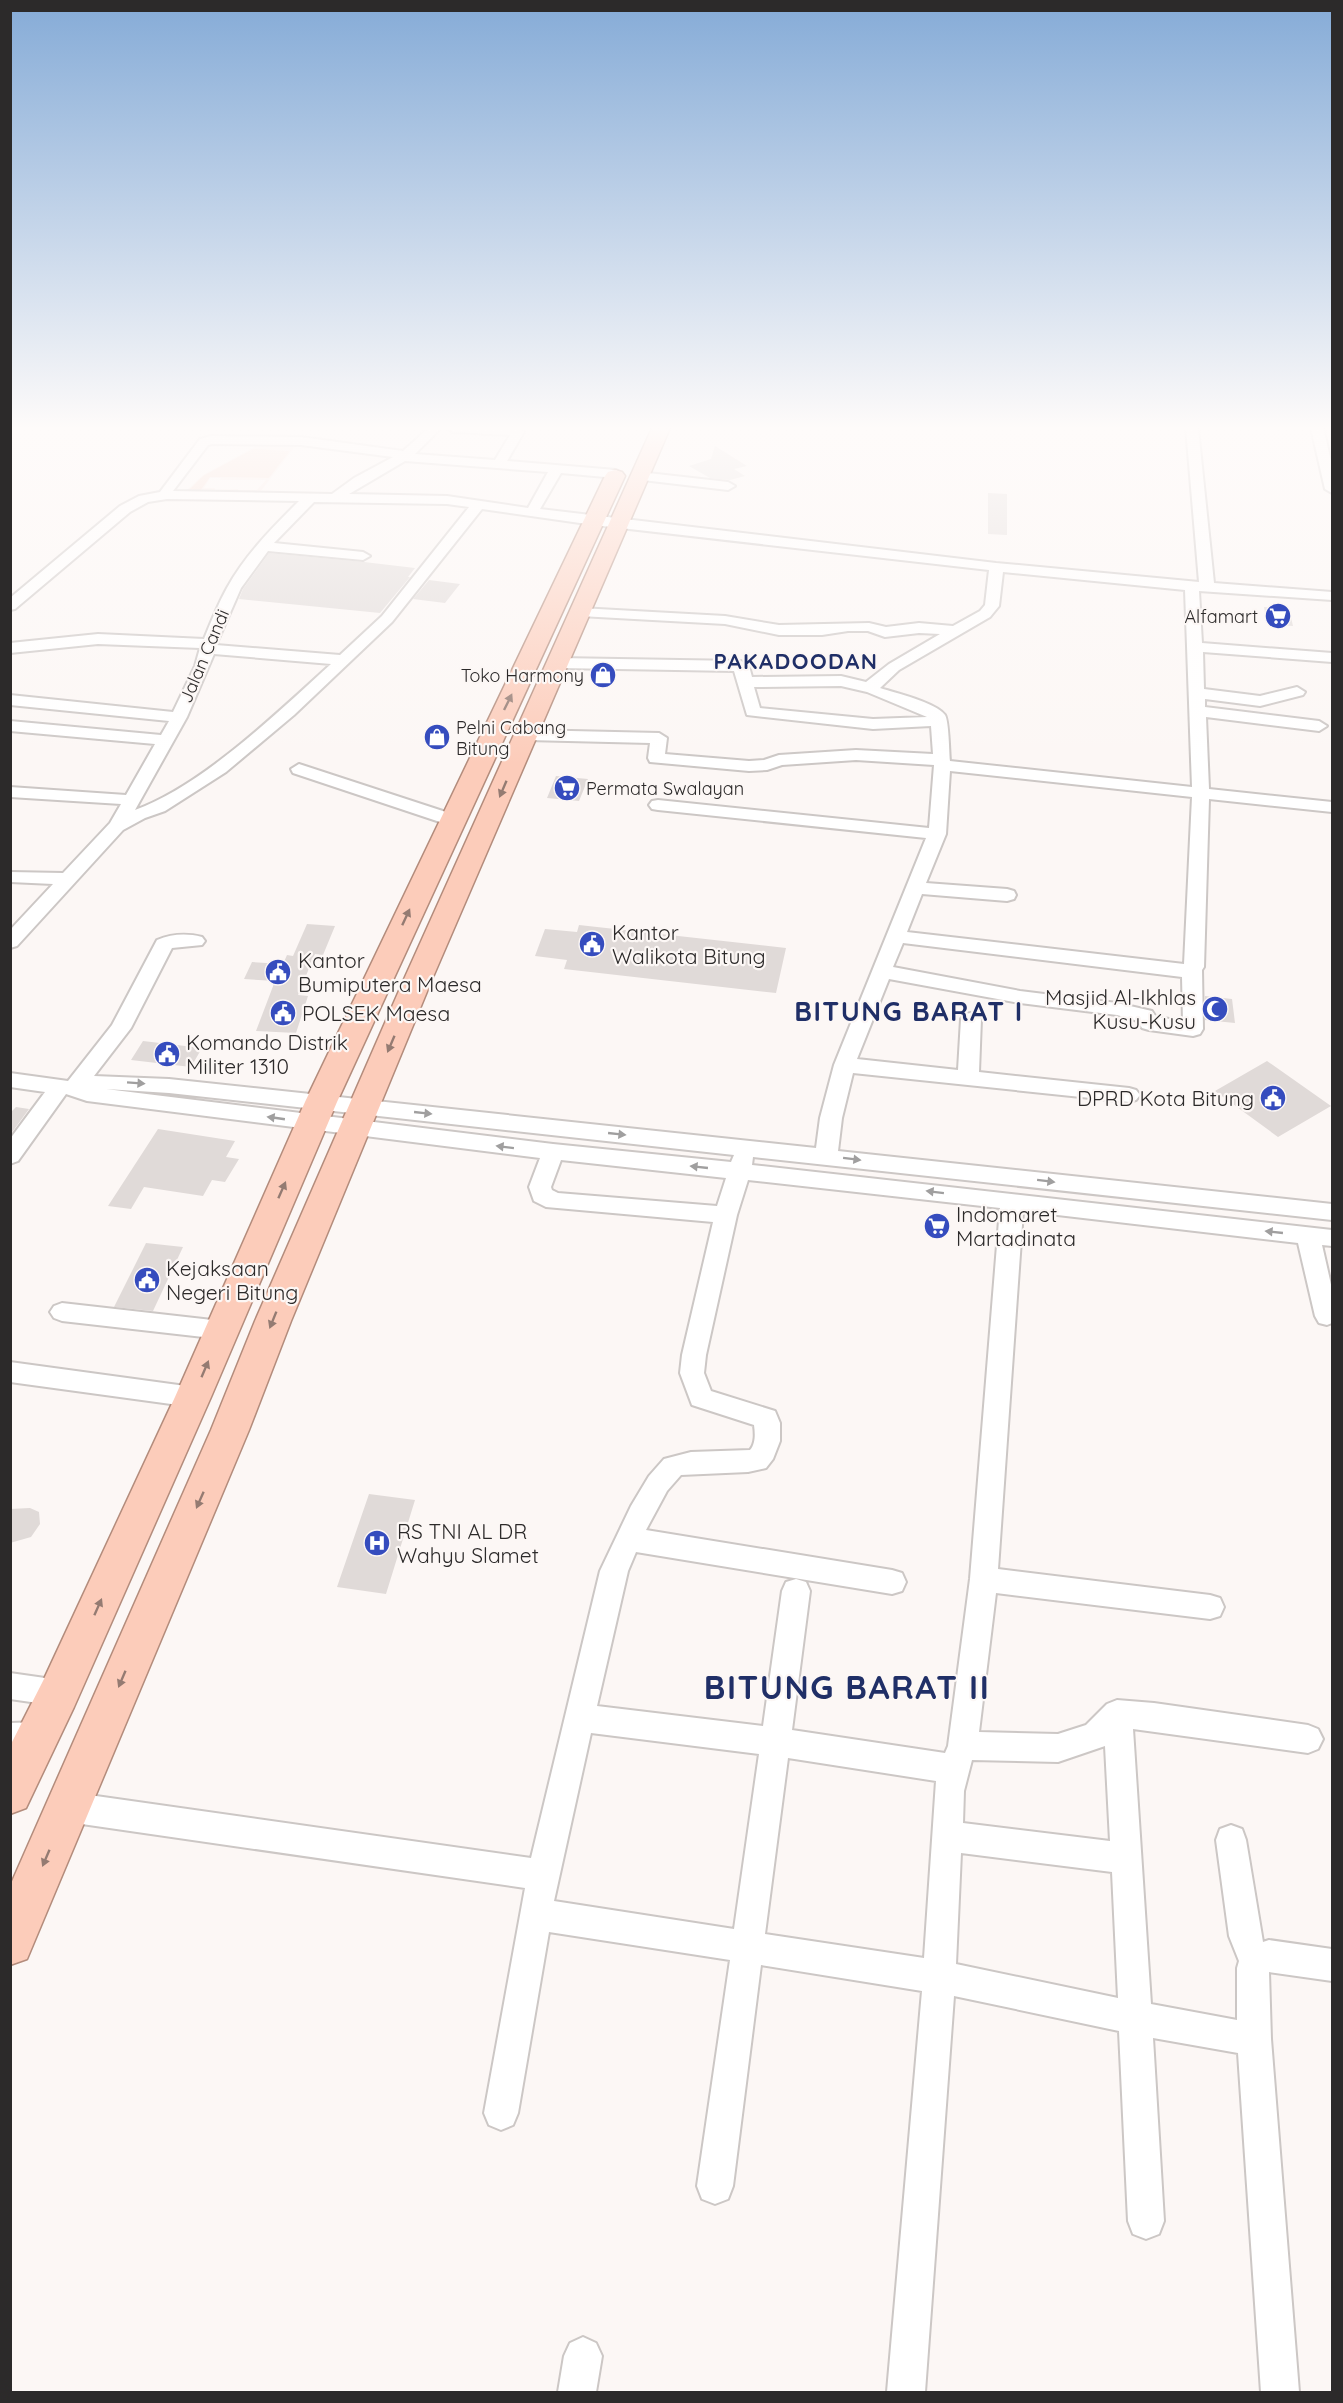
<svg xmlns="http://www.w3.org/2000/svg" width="1343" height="2403" viewBox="0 0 1343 2403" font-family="Quicksand,sans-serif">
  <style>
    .built { fill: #f8eae5; fill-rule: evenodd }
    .green { fill: #f5d6ca }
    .building { fill: #e0dad8 }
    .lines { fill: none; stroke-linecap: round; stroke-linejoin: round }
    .minor-casing { stroke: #ccc7c5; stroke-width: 4 }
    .trunk-casing { stroke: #b38c7c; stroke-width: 3 }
    .minor { fill: #fff; fill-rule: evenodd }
    .trunk { fill: #fcccba; fill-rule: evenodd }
    .oneway { fill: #947b72 }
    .oneway2 { fill: #a09f9f }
    .labels { text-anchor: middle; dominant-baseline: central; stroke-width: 4.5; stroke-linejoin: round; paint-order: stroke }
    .far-poi-label { font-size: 18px; fill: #2c2a2a; stroke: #fcf7f5; text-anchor: end }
    .far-street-label { font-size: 18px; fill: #2c2a2a; stroke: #fcf7f5 }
    .poi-label { font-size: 21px; fill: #2c2a2a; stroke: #fcf7f5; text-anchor: start }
    .far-district-label { font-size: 22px; font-weight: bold; letter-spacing: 1.5px; fill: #202f67; stroke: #fcf7f5 }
    .district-label { font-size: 27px; font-weight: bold; letter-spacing: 1.5px; fill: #202f67; stroke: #fcf7f5 }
    .near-district-label { font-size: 33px; font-weight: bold; letter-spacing: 1.5px; fill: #202f67; stroke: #fcf7f5 }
  </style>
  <rect width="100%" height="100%" fill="#fcf7f5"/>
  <path class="built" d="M260,444H297L257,496L183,494L203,475ZM290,451L269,478L210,477ZM210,478H221L220,480H266L257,490L238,491V489L215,490V488H204Z"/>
  <path class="green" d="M253,449L290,451L269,478L210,477L198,494H185L203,476Z"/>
  <path class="building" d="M715,446L747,466L734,469L745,476L730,480L710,478L689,466L711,459Z
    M988,493L1007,494V535L988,534Z
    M269,553L364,562L415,568L408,577H410L380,613L239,599L243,589Z
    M429,580L460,584L445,603L413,599Z
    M1264,607L1289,609L1293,626L1267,624Z
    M556,776L588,779L579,801L547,798Z
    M307,924L335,926L323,955L315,954L298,995L308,996L296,1033L256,1031L275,981L244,979L252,962L283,964L287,955L293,956Z
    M579,925L786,948L776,993L564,969L567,960L535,956L545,929L577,932Z
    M1205,996L1232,999L1235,1023L1205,1020Z
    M143,1041L202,1048L191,1067L131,1060Z
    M1267,1061L1331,1106L1278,1137L1215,1091Z
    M16,1107L29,1109L10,1135V1113Z
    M158,1129L235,1141L226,1157L239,1159L225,1182L212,1180L203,1196L144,1187L131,1209L108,1206Z
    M146,1243L183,1247L153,1311L114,1307Z
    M369,1494L415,1500L386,1594L337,1587Z
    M30,1508L39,1512L40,1524L31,1537L10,1543V1509Z"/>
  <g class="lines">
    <defs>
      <path id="minor" d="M429,428H441L415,454L495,460L510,435L453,432L447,428H518L524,432L507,461L616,470L622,474L616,478L561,473L540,509L996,563L1199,582L1186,428H1198L1214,583L1332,592V600L1199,591L1202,643L1332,653V662L1203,652L1204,689L1260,696L1297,687L1305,692L1303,695L1260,706L1205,699V707L1319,721L1327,726L1319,731L1206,717L1209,789L1332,802V812L1209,799L1204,967L1202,970L1203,1029L1200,1034L1193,1036L1149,1030L1142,1028L1138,1021L1117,1015L1020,1003L889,979L857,1059L958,1070L961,1019L964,1014L971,1013L978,1014L981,1019L979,1072L1129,1088L1136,1090L1140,1095L1136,1100L1129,1102L853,1073L842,1118L838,1151L1332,1204V1220L753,1157L752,1165L1332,1230V1246L1322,1245L1332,1289V1323L1327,1325L1319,1323L1315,1316L1298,1243L1023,1211L998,1569L1210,1595L1220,1598L1224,1607L1220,1616L1210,1619L996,1593L979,1732L1058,1734L1086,1725L1107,1704L1117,1700L1154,1703L1308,1725L1318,1729L1323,1739L1318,1749L1308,1753L1133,1729L1151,2004L1237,2020V1968L1239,1961L1229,1936L1216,1840L1220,1829L1231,1825L1242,1829L1246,1840L1263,1942L1269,1940L1332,1949V1981L1269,1972L1271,2039L1299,2392H1261L1238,2053L1153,2038L1164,2221L1159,2234L1146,2239L1133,2234L1128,2221L1119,2031L954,1996L925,2392H887L922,1991L761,1965L733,2186L728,2199L715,2204L702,2199L697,2186L730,1960L549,1932L518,2113L513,2125L501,2130L489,2125L484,2113L525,1888L68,1822L57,1817L53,1807L57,1797L68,1792L531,1858L600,1571L631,1506L649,1476L664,1459L691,1452L750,1450C756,1443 755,1433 754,1425L692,1405L680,1373L682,1355L713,1222L546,1207L534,1201L529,1187L540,1158L87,1101L66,1094L18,1161L10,1164V1139L45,1092L10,1087V1073L68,1081L112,1025L157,940C172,934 186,933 202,937L205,941L202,945L172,948L131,1028L94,1076L169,1079L816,1148L820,1118L834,1065L926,838L658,810L652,809L649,805L652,801L658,800L929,828L934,765L856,760L782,765L767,770L749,771L650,762L648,758L650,743L527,740L519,735L527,730L659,733L667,738L665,754L749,761L764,760L779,755L856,750L933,754L931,726L873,729L747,715L734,671L558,668L550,663L558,658L741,661L749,666L752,677L841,676L866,682L889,664L940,634L919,633L885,637L868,631H848L822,635H779L725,624L580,616L573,612L580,608L725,616L779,625L869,623L886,627L919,623L953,626L980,611L985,605L989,570L594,525L482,509L392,622L294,715L226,772L165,811L145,818L123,830L17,946L10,948V930L53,884L10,882V872L63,873L110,823L121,804L10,797V787L126,795L155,744L10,731V721L161,735L169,721L10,705V695L173,712L195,666L200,648L98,644L10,653V643L98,634L204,639C211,622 218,604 227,588C245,555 272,528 299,501L167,499L148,502L130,512L15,609L10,610V598L120,506L139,496L160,492L200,439L211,436L301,437L403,451ZM212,444L301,445L393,457L354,478L332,494L173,491L208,445ZM405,461L548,472L528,508L447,496L349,494ZM314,502L447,504L469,507L382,616L340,655L216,645L241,588L268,551L363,560L370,556L363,552L274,543ZM1003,572L1185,590L1192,787L950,761C949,751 949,722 945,715C935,702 895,693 880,688L899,670L990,617L999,606ZM214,654L331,664C278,712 202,786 135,810L187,717ZM841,686L867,692L927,717L873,719L760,708L754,687ZM950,771L1192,797L1184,964L907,932L922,894L1007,901L1014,899L1016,895L1014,891L1007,889L926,883L946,834ZM903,943L1182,977L1183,1021L1156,1017L1152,1011L1117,1003L1020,991L893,967ZM106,1089L169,1093L734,1155L731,1162L553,1144ZM561,1160L726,1178L717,1206L558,1193L552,1190L551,1187ZM748,1180L1000,1208L970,1579L948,1746L945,1753L792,1730L810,1591L806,1582L796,1579L786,1582L782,1591L763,1726L597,1706L628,1571L636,1552L892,1594L902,1591L906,1582L902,1573L892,1570L646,1530L667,1491L681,1475L748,1472L766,1468L773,1459L780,1441V1423L775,1411L711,1391L704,1373L706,1355L737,1215ZM591,1733L759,1754L734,1929L554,1901ZM1105,1746L1110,1841L963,1823L964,1791L972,1760L1058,1762ZM788,1758L936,1781L924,1958L765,1934ZM961,1853L1112,1872L1118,1998L956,1964Z
        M1311,428H1323L1332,465V493L1325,489Z
        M639,472L728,482L735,486L728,490L634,479L632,476Z
        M299,764L458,816L461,820L458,824H446L293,773L291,769Z
        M62,1303L221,1321L230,1323L233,1330L230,1337L221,1339L62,1321L54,1318L50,1312L54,1306Z
        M10,1362L193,1387L202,1390L206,1397L202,1404L193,1407L10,1382Z
        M10,1673L59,1680L69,1684L73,1693L69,1702L59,1706L10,1699Z
        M38,1722L48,1726L53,1736L48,1746L38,1750L10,1751V1723Z
        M583,2337L596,2343L602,2356L596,2392H558L564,2356L570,2343Z"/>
      <path id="trunk" d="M652,428H670L433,977L291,1321L249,1430L27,1959L10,1965V1886L211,1430L255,1321L405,977Z
        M615,470L622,472L625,476L337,1102L211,1397L74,1707L26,1808L10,1814V1746L44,1679L175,1397L305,1102L605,476L608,472Z"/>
    </defs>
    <use href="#minor" class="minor-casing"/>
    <use href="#trunk" class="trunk-casing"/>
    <use href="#minor" class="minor"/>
    <use href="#trunk" class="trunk"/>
  </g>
  <defs><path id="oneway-solid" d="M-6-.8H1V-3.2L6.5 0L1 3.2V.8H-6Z" transform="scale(1.5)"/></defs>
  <g class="oneway">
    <use href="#oneway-solid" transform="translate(508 702) rotate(-64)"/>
    <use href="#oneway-solid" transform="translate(503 789) rotate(113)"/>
    <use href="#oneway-solid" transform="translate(406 917) rotate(-65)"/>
    <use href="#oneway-solid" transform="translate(391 1044) rotate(113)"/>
    <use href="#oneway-solid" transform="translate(282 1190) rotate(-66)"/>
    <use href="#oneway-solid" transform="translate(273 1320) rotate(112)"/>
    <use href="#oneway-solid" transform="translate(205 1369) rotate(-67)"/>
    <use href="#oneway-solid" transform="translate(200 1500) rotate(114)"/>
    <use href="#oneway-solid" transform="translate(98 1607) rotate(-66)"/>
    <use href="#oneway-solid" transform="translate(122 1679) rotate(113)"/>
    <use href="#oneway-solid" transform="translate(46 1858) rotate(113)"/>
  </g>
  <g class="oneway2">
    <use href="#oneway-solid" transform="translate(136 1083) rotate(4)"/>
    <use href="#oneway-solid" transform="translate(423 1113) rotate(6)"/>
    <use href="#oneway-solid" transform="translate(276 1118) rotate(-172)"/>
    <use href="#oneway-solid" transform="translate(617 1134) rotate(6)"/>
    <use href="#oneway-solid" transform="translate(505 1147) rotate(-173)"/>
    <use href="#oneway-solid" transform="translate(852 1159) rotate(7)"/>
    <use href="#oneway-solid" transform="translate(699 1167) rotate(-174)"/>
    <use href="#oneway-solid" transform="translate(1046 1181) rotate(7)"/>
    <use href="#oneway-solid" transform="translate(935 1192) rotate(-173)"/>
    <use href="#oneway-solid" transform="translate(1274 1232) rotate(-174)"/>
  </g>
  <linearGradient id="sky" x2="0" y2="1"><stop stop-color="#85abd7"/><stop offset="0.56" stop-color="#fefbfa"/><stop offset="1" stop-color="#fefbfa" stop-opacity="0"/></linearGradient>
  <rect width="1343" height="764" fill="url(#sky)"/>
  <defs>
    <symbol id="supermarket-disc" viewBox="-11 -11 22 22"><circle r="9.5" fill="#354cbe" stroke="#fcf7f5"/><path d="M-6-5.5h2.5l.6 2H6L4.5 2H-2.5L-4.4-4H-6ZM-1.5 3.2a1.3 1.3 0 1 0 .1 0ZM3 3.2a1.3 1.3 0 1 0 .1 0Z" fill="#fff"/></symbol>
    <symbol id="shop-disc" viewBox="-11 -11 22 22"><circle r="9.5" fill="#354cbe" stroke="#fcf7f5"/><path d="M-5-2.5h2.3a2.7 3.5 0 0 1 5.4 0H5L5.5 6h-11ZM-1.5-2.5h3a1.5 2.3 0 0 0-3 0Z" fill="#fff"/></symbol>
    <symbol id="civic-disc" viewBox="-11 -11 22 22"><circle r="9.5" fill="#354cbe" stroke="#fcf7f5"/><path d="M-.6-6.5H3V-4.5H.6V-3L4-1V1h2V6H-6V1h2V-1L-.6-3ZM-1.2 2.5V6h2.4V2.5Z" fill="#fff"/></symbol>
    <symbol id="mosque-disc" viewBox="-11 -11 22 22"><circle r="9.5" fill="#354cbe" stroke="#fcf7f5"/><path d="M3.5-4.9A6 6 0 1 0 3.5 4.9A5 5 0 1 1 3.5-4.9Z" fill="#fff"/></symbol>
    <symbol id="hospital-disc" viewBox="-11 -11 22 22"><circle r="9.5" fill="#354cbe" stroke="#fcf7f5"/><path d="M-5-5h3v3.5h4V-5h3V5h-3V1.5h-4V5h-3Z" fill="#fff"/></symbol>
  </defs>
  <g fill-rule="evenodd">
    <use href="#supermarket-disc" x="1263" y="601" width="30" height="30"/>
    <use href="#shop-disc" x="588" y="660" width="30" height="30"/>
    <use href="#shop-disc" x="422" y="722" width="30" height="30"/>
    <use href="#supermarket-disc" x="552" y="773" width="30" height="30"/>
    <use href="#civic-disc" x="577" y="929" width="30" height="30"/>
    <use href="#civic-disc" x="263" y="957" width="30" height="30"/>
    <use href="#mosque-disc" x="1200" y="994" width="30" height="30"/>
    <use href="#civic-disc" x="268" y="998" width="30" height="30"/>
    <use href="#civic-disc" x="152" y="1039" width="30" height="30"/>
    <use href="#civic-disc" x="1258" y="1083" width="30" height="30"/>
    <use href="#supermarket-disc" x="922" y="1211" width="30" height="30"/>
    <use href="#civic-disc" x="132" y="1265" width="30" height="30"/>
    <use href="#hospital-disc" x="362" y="1528" width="30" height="30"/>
  </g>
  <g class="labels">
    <g class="far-poi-label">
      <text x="1258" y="616">Alfamart</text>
      <text x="584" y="675">Toko Harmony</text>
      <text x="456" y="727" text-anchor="start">Pelni Cabang<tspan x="456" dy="21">Bitung</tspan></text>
      <text x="586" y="788" text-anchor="start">Permata Swalayan</text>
    </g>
    <g class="far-street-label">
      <text transform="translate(204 656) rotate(-67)">Jalan Candi</text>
    </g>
    <g class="poi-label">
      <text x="612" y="932">Kantor<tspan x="612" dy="24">Walikota Bitung</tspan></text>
      <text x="298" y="960">Kantor<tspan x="298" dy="24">Bumiputera Maesa</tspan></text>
      <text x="1196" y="997" text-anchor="end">Masjid Al-Ikhlas<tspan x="1196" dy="24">Kusu-Kusu</tspan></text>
      <text x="302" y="1013">POLSEK Maesa</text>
      <text x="186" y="1042">Komando Distrik<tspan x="186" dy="24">Militer 1310</tspan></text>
      <text x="1254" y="1098" text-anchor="end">DPRD Kota Bitung</text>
      <text x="956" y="1214">Indomaret<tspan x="956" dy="24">Martadinata</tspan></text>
      <text x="166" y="1268">Kejaksaan<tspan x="166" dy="24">Negeri Bitung</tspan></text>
      <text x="397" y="1531">RS TNI AL DR<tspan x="397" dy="24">Wahyu Slamet</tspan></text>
    </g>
    <g class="far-district-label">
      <text x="796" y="661">PAKADOODAN</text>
    </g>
    <g class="district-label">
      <text x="909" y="1011">BITUNG BARAT I</text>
    </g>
    <g class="near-district-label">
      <text x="847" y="1686">BITUNG BARAT II</text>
    </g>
  </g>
  <rect width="1343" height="2403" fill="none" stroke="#2c2a2a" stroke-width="24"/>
</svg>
